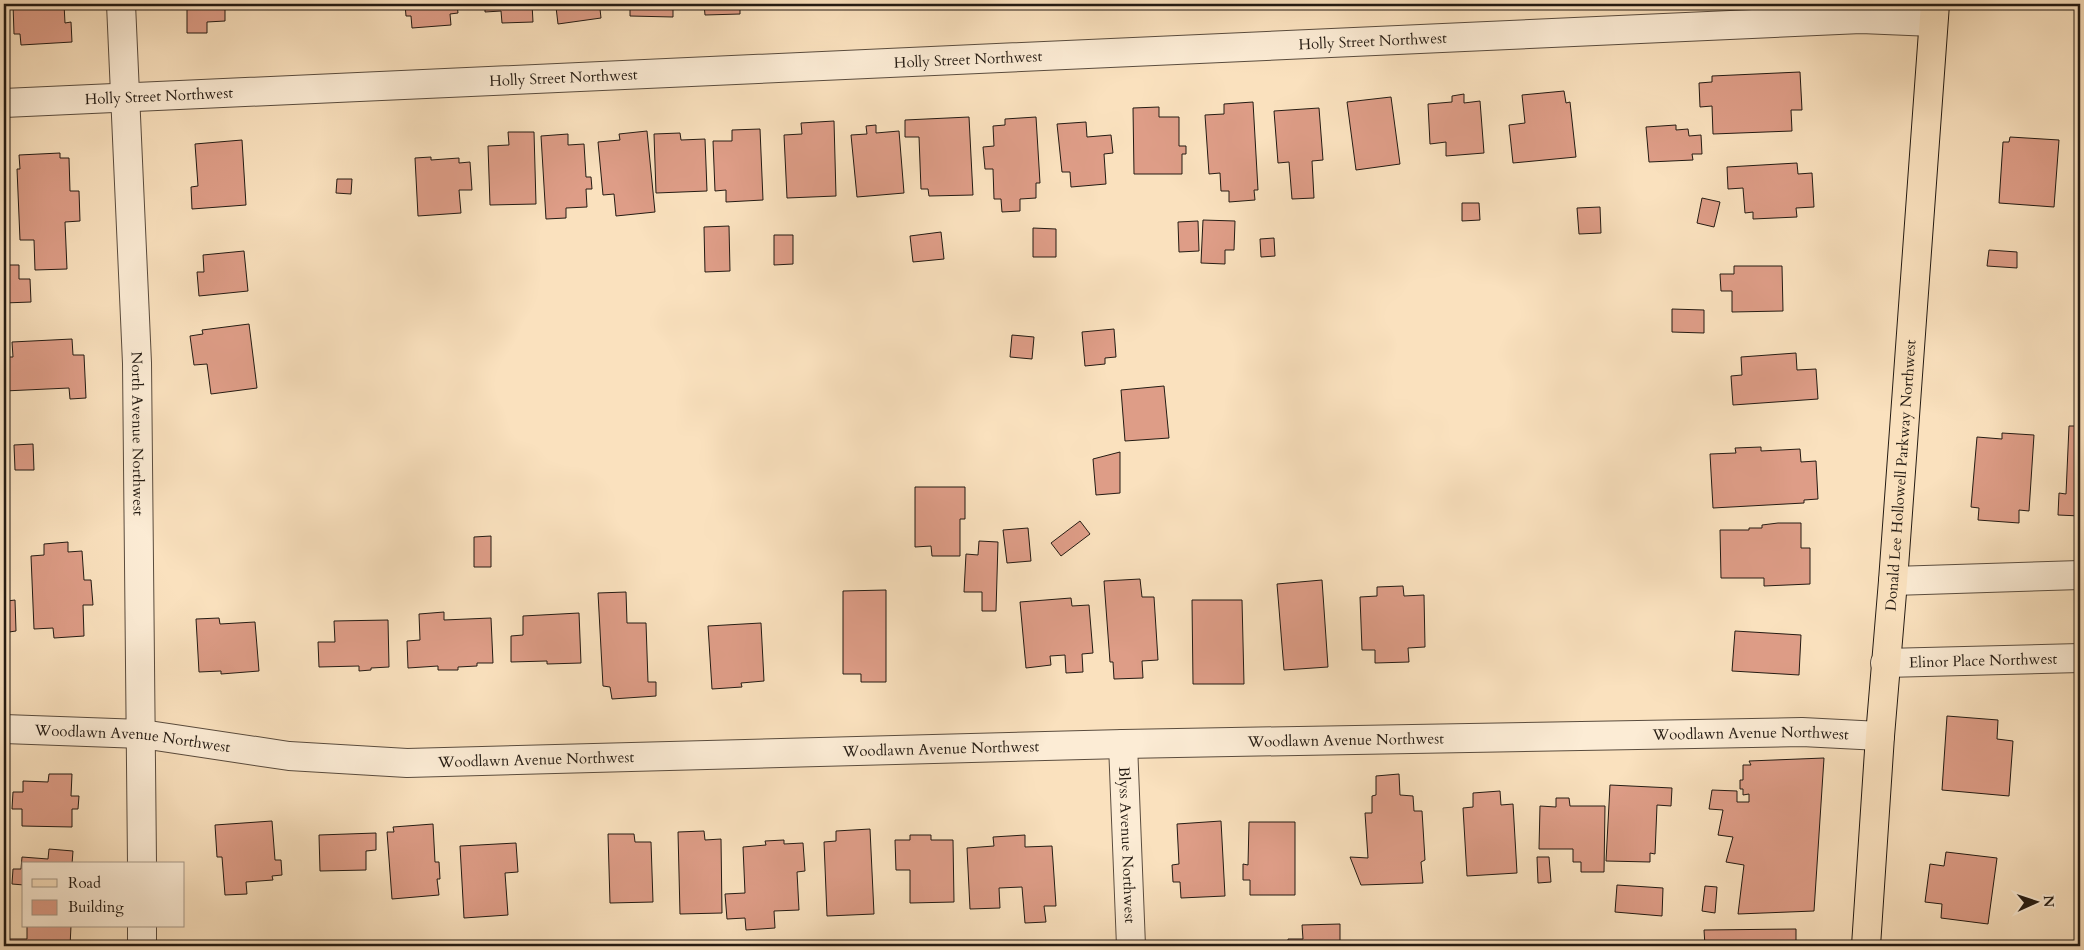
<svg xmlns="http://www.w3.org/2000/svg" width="2084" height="950" viewBox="0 0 2084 950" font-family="Cardo,serif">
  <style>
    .building { fill: #de9d87; stroke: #241b13 }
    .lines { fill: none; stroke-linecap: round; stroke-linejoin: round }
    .street-casing { stroke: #5a4c3e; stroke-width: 30 }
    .primary-casing { stroke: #241b13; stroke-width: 30 }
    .street { stroke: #fcecd5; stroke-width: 28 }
    .primary { stroke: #fae1be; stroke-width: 28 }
    .labels { text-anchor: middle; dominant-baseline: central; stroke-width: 4; stroke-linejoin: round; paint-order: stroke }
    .street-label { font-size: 15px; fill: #241b13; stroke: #fcecd5 }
  </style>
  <rect width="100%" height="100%" fill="#fae1be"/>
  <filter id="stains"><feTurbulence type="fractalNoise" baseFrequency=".004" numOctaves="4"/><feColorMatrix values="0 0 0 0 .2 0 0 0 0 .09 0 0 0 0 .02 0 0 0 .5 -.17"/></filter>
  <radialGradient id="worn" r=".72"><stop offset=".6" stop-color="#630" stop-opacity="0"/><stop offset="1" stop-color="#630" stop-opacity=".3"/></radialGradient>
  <path class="building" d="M13,4H64L65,23L71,22L72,42L21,45L20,34H14Z
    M187,4H225V21L207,22V33H187Z
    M405,4H457L458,13L450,14L451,25L412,28L411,16H406Z
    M485,4H532L533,22L502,23L501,11L485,12Z
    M552,4H608V8L600,9L601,18L558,24L556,7H553Z
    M630,4H673V17L630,16Z
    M700,4H740V14L705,15L704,4Z
    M854,4H893V6L855,8Z
    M1800,72L1802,110H1791L1792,131L1713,134L1712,106L1700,107L1699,83L1712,82V76Z
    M1564,91L1566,103L1570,102L1576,157L1513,163L1509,125L1525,123L1522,95Z
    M1464,94V103L1480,101L1484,153L1446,156V142L1430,144L1428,104L1452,102V96Z
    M1391,97L1400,164L1356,170L1347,102Z
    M1253,102L1258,190H1254L1255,200L1229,202V191H1221L1220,173L1209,174L1205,115L1224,114V104Z
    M1159,107V117H1179V146H1186V154H1182V174H1134L1133,108Z
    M1319,108L1323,160L1312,161L1314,198L1292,199L1289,162L1278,163L1274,111Z
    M969,117L973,195L929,196L928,189H921L919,137H905V120Z
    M1036,117L1040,183H1036V198L1020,199V211L1002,212L1001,199H994L993,169H985L983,147L994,146L993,126L1005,125V119Z
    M834,121L836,196L787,198L784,135L802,134L801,123Z
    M1086,122L1087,137L1111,135L1113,153L1104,154L1106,184L1071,187L1070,172H1062L1057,124Z
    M876,125V133L899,131L904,193L857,197L851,135L867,134L866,126Z
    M1676,125V130L1688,129L1689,136L1701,135L1702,154H1692L1693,160L1649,162L1646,127Z
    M760,129L763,200L726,202V190L715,191L713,141H732V130Z
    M647,131L655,212L616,216L614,194L603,195L598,142L620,140L619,134Z
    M508,132H534L536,204L490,205L488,146L509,145Z
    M680,133L681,140L705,139L707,191L656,193L654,134Z
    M568,134V145L584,144L586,177H591L592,189H586L587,207L566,208V218L546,219L541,136Z
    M2010,137L2059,140L2054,207L1999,203L2003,142H2009Z
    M242,140L246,205L192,209L191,187L198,186L195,144Z
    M60,153V158H69L70,191H79L80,221L65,222L67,269L35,270L34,240H20L17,169H20L19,155Z
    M431,157V160L459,158V163L470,162L472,190H459L461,213L418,216L415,158Z
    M1797,163L1798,174L1812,173L1814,207L1796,208L1797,217L1753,219V212L1745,213L1743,188L1728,189L1727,167Z
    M337,179H352L351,194L336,193Z
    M1702,198L1720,202L1714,227L1697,223Z
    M1462,203H1479L1480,220L1462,221Z
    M1600,207L1601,233L1579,234L1577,208Z
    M1203,220L1235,221L1234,250H1225V264L1201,263Z
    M1198,221L1199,251L1179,252L1178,222Z
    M729,226L730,271L705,272L704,227Z
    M1033,228L1056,229V257H1033Z
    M941,232L944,259L913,262L910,236Z
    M774,235H793V264L774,265Z
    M1274,238L1275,256L1261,257L1260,239Z
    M1989,250L2017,252V268L1987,266Z
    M244,251L248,291L199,296L197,272H204L203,255Z
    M4,265H19V279H30L31,302L4,303Z
    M1734,266H1782L1783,311L1732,312V291H1721L1720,274H1734Z
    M1672,309L1704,310V333L1672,332Z
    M249,324L257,388L211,394L207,364L194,365L190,336L203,334L202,330Z
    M1114,329L1116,357L1105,358V364L1085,366L1082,332Z
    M1012,335L1034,337L1032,359L1010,357Z
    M72,339L73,355H84L86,398L70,399L69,388L4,391V357H13L12,342Z
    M1796,353L1797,370L1816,369L1818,399L1733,405L1731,376L1742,375L1741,357Z
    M1164,386L1169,438L1125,441L1121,390Z
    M2069,426H2080V516L2058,515L2059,493L2066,494Z
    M2002,433L2034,435L2029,511L2019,510V523L1978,520L1979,508L1971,507L1977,437L2002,439Z
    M33,444L34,470H15L14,445Z
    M1761,447V451L1800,449L1801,462L1816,461L1818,499L1804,500V503L1713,508L1710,454L1736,453L1735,448Z
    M1120,452V493L1096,495L1093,459Z
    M915,487H965V519H960V556H932L931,546L915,547Z
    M1080,521L1090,534L1061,556L1051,543Z
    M1778,523H1801V548H1810V584L1764,586V578H1721L1720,530H1749V528H1762V525Z
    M1028,528L1031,561L1007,563L1003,530Z
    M491,536V567H474V537Z
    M979,541L998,542L996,611H982V592H964L966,554L978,555Z
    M68,542V552L82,551L84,580H91L93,605H83L84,636L54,638L53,628L34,629L31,556L44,555V544Z
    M4,571H6L7,601L15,600L16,631L9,632V644H4Z
    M1140,579L1142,597H1154L1158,660L1142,661L1143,678L1114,679L1113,662H1110L1104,581Z
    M1322,580L1328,667L1284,670L1277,584Z
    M1403,586L1404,596L1424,595L1425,647L1408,648L1409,662L1375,663V650H1362L1360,597L1377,596V587Z
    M886,590V682H861V674H843V591Z
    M626,592L627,623H646L648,682H656V696L612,699L610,687L603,686L598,593Z
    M1071,598L1072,606L1089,605L1093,653L1082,654L1083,672L1066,673L1065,655L1050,656L1051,665L1026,668L1020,602Z
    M1192,600H1242L1244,684H1193Z
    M444,612V620L491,618L493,663H477V666L458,667V670H438V666L408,668L407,641L420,640L419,614Z
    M579,613L581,663L547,664V661L511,662V636L523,635V616Z
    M219,618L220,624L255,622L259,671L221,674V671L199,672L196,619Z
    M388,620L389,667L371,668V670L359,671V666L319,667L318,642H335L334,621Z
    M761,623L764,681L741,683L742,687L712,689L708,626Z
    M1735,631L1801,635L1799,675L1732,671Z
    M1947,716L1998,720L1997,739L2013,741L2009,796L1942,790Z
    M1824,758L1814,911L1738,914L1744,865L1726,862L1733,837L1718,835L1723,810L1709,809L1712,790L1737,791V802H1749V794L1743,795V789H1740V780H1743V765H1751L1749,761Z
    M49,774H72L71,796H79L78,809H72V827L22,826V809H12L13,792H23V781L48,782Z
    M1399,774L1400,795L1413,796L1414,811H1422L1425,860L1421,862L1423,883L1361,885L1350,857L1368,858L1365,813H1372V796L1376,795V776Z
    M1610,785L1672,788L1671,806L1657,805L1655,854L1650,853V862L1606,861Z
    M1500,791L1501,805L1513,804L1517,873L1467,876L1463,808L1473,807V793Z
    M1556,798H1569L1570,806H1605L1604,872H1581V862H1573V849H1539L1540,806L1556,807Z
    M272,821L275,860H281L282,875L272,876L273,880L246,882L247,894L225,895L222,857H217L215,825Z
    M1221,821L1225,896L1181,898L1180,882H1173L1172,865L1179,864L1177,824Z
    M1249,822H1295V895H1250V880H1243V864L1248,865Z
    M433,824L435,862H439L440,879H437L439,895L392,899L387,832H394L393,827Z
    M870,829L874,914L827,916L824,842L836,841V831Z
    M704,831L705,840L721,839L722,913L680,914L678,832Z
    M376,833V850L366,851V870L320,871L319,835Z
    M608,834H634L635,842H651L653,902L610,903Z
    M910,835H931V840H953L954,902L910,903V870H896L895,840H910Z
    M1025,835V847L1052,846L1056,906H1044L1046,922L1025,923L1022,887L999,888L1000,908L970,909L967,848L994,846L993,837Z
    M784,840V844L803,843L805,871L797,872L799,910L774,911L775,928L746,930L745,918L727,919L725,894L745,893L743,847L766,845L765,841Z
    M516,843L518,872L505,873L508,915L464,918L460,846Z
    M49,849L73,851L72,864H24V885L12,884L13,869H21L22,857L48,859Z
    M1946,852L1997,858L1988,924L1941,918L1942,904L1925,902L1930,864L1944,866Z
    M1537,857H1549L1551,882L1538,883Z
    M1617,885L1663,888L1662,916L1615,912Z
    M1705,886L1717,887L1715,913L1702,911Z
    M1340,924V946H1288V939H1303L1302,925Z
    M27,926H71L70,946H9V939H27Z
    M1796,929V946H1705L1704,930Z"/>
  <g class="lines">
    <defs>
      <g id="street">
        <path id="s1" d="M121,4L137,363L142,864"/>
        <path id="s2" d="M4,103L1861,19L1933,22"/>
        <path d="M1893,581L2080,575"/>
        <path id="s3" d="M1885,663L2080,658"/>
        <path id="s4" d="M4,729L142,734L289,756L407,763L1123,744L1802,732L1880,736"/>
        <path id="s5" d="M1123,744L1131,946"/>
        <path d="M142,946V926"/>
      </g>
      <g id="primary">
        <path id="s6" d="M1866,946L1880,736L1893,581L1935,4"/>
      </g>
    </defs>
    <use href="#street" class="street-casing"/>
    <use href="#primary" class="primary-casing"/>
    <use href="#street" class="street"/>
    <use href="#primary" class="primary"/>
  </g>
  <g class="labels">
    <g class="street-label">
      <text stroke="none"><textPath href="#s2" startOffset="1370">Holly Street Northwest</textPath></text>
      <text stroke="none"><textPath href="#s2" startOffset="965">Holly Street Northwest</textPath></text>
      <text stroke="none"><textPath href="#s2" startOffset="560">Holly Street Northwest</textPath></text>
      <text stroke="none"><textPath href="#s2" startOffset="155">Holly Street Northwest</textPath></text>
      <text stroke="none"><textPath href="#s1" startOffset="430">North Avenue Northwest</textPath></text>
      <text stroke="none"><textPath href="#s6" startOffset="472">Donald Lee Hollowell Parkway Northwest</textPath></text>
      <text stroke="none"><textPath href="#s3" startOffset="98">Elinor Place Northwest</textPath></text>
      <text stroke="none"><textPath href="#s4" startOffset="1749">Woodlawn Avenue Northwest</textPath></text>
      <text stroke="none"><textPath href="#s4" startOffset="129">Woodlawn Avenue Northwest</textPath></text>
      <text stroke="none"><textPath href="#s4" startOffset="1344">Woodlawn Avenue Northwest</textPath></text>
      <text stroke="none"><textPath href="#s4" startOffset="939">Woodlawn Avenue Northwest</textPath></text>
      <text stroke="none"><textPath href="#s4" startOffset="534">Woodlawn Avenue Northwest</textPath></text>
      <text stroke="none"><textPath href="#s5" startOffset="101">Blyss Avenue Northwest</textPath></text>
    </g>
  </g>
  <rect width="2084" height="950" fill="none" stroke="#fae1be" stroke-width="20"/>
  <rect x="5" y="5" width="2074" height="940" fill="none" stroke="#241b13" stroke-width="2.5"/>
  <rect x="10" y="10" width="2064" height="930" fill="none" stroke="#241b13"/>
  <rect x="22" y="862" width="162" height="65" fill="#fcecd5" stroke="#a69887"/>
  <rect x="32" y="879" width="25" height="8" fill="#fae1be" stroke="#a69887"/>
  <text x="68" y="888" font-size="15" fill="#241b13">Road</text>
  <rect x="32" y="900" width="25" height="15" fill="#de9d87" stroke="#a69887"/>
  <text x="68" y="912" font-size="15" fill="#241b13">Building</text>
  <g transform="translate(2036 902) rotate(87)" stroke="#fcecd5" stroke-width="4" paint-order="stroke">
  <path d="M0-4L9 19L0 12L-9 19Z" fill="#241b13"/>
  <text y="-8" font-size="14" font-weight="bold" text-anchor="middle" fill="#241b13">N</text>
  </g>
  <rect width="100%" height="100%" filter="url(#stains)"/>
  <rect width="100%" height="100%" fill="url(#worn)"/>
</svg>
